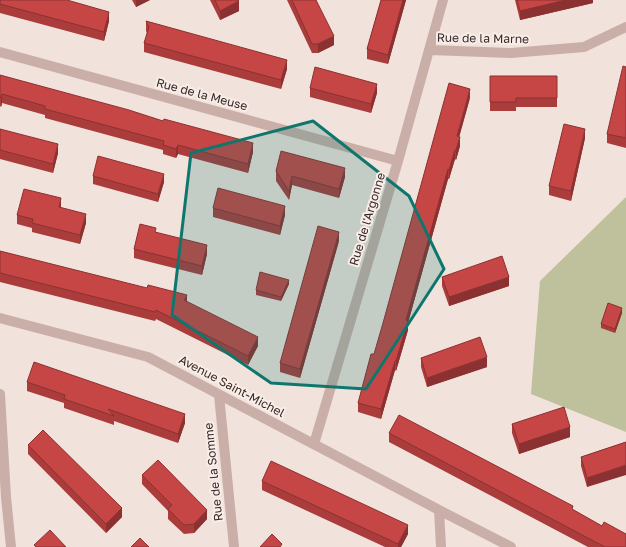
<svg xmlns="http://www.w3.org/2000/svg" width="626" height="547" viewBox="0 0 626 547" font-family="'Golos Text',sans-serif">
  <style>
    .green { fill: #bec19c }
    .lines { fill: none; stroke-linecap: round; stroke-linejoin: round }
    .minor { stroke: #caafa8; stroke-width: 10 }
    .wall { fill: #aa3c3c }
    .shaded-wall { fill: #8b3131 }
    .building { fill: #c64646; stroke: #8b3131 }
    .marked { fill: #0f766e; fill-opacity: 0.2; stroke: #0f766e; stroke-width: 3; stroke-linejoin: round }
    .labels { text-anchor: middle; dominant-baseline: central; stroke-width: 4; stroke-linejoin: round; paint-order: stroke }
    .street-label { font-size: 12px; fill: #372928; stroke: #f9ede8 }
  </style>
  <rect width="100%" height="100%" fill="#f2e2dc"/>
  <path class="green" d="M626,197V432L531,394L540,281Z"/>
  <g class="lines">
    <path class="minor" d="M430,50L511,53L584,47L626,27
      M0,52L398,161
      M0,318L148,357L439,510
      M0,394L6,497L11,547
      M219,395L234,547
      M314,444L398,161L443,0
      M441,547L439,510L511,547"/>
  </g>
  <path class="wall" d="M0,0L109,21L104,41L0,13Z
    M132,0H150L136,7Z
    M210,0H238L239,11L220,20Z
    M287,0H316L334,45L318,53H312Z
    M381,0H406L388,64L367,59V49Z
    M515,0H593V3L520,20Z
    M146,21L287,69L281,89L144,52V43L147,33L146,31Z
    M626,67V148L607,143V134Z
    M0,75L253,152L248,173L178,154L176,158L163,154V150L45,118V115L2,103L1,107L0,106Z
    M490,76H557V107H516V111H490Z
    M310,88L377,93L371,113L310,97Z
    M470,98L459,136L460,146L456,160L455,159L449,179H448L408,323V330L396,371L395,370L381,419L358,412V403Z
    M0,129L58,153L53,173L0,159Z
    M585,138L571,201L549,195V186Z
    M276,171L345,177L339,198L292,185L289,200L276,181Z
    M93,176L164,182L158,202L93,184Z
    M61,208L86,223L80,244L32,232V228L17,224V215Z
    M213,208L285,215L280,235L213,217Z
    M156,232L207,254L202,275L134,258V249Z
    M339,241L300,378L280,372V363Z
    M0,251L187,302L258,346L248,365L156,319L155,321L0,282Z
    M442,277L509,286L449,306L442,286Z
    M289,284L281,301L256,295V290Z
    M622,313L615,333L601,328V324Z
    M421,358L487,367L427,387L421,367Z
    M27,382L185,423L178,443L114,421V425L64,408V403L27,391Z
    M512,424L570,437L519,454L512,433Z
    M389,433L573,510L602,526L626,547H588L389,442Z
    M626,442L587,487L581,466V457Z
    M28,445L122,517L106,533L28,454Z
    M142,475L207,519L194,533L184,534L168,519V511L142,484Z
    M262,481L408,534L401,547H385L262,490Z"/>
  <path class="shaded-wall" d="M136,0H150L136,7Z
    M403,0H406L388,64V55Z
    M566,0H593V3L520,20V11Z
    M239,1V11L220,20V11Z
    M109,12V21L104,41V32Z
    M334,36V45L318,53V44Z
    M287,60V69L281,89V80Z
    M377,84V93L371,113V104Z
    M470,89V98L457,145V136Z
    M2,94V103L1,107V98Z
    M585,129V138L571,201V191Z
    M460,137V146L456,160V150Z
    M253,143V152L248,173V164Z
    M58,144V153L53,173V164Z
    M178,145V154L176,158V149Z
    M455,150V159L449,179V170Z
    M345,168V177L339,198V189Z
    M448,169V179L408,323V330L396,371V361L406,320Z
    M164,174V182L158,202V194Z
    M292,176V185L289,200V191Z
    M61,198V207L59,216V207Z
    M285,206V215L280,235V226Z
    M86,214V223L80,244V235Z
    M339,232V241L300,378V369Z
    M207,245V254L202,275V266Z
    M509,277V286L449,306V297Z
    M289,280V284L281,301V297Z
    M187,295V304L184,300Z
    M622,308V313L615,333V329Z
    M258,337V346L248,365V356Z
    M487,357V367L427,387V378Z
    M395,361V370L381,419V409Z
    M185,414V423L178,443V434Z
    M570,427V437L519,454V444Z
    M626,465V475L587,487V478Z
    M122,508V517L106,533V524Z
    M207,510V519L194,533V524Z
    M408,525V534L401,547H398V544Z"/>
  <path class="building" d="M0,0H67L109,12L104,32L0,4Z
    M215,0H238L239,1L220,11Z
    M292,0H316L334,36L318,44H312Z
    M381,0H403L388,55L367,49Z
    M517,0H566L520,11Z
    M146,21L287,60L281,80L144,43L149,27Z
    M623,66L626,67V138L607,134Z
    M315,67L377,84L371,104L310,88Z
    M0,75L129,110L163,121L164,119L253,143L248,164L178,145L176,149L163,145L164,141L45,109V106L2,94L1,98L0,97Z
    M490,76H557V98H516V102H490Z
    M449,83L470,89L457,136L460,137L456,150H455L449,170L448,169L406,320L408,321L396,361H395L381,409L358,403L371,354H374L383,323Z
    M564,124L585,129L571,191L549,186Z
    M0,129L58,144L53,164L0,150Z
    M281,151L345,168L339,189L292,176L289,191L276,171Z
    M98,156L164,174L158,194L93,176Z
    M218,188L285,206L280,226L213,208Z
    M24,189L61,198L59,207L86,214L80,235L32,223L33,219L17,215Z
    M140,224L156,228L155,232L207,245L202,266L134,249Z
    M318,226L339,232L300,369L280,363Z
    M0,251L147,288L148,285L187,295L184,300L258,337L248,356L156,310L155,312L0,273Z
    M502,256L509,277L449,297L442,277Z
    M260,272L289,280L281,297L256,290Z
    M608,303L622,308L615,329L601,324Z
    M480,337L487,357L427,378L421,358Z
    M34,362L185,414L178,434L108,409L114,416L64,399L65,395L27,382Z
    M564,407L570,427L519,444L512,424Z
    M399,415L573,506L572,509L602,526L604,522L626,534V547H605L389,433Z
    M43,430L122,508L106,524L28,445Z
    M626,442V465L587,478L581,457Z
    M158,460L207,510L194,524L184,525L168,509L172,505L142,475Z
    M271,461L408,525L398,544L262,481Z
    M50,530L66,547H36L34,545Z
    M272,534L282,544L280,547H260Z
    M140,538L149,547H131Z"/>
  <path class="marked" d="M313,121L409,196L444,269L366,389L271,383L172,315L191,153Z"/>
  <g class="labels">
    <g class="street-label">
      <text transform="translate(483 38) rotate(1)">Rue de la Marne</text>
      <text transform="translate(202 94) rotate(15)">Rue de la Meuse</text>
      <text transform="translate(367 219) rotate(-73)">Rue de l'Argonne</text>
      <text transform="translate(232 386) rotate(28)">Avenue Saint-Michel</text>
      <text transform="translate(213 472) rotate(-96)">Rue de la Somme</text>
    </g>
  </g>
</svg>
